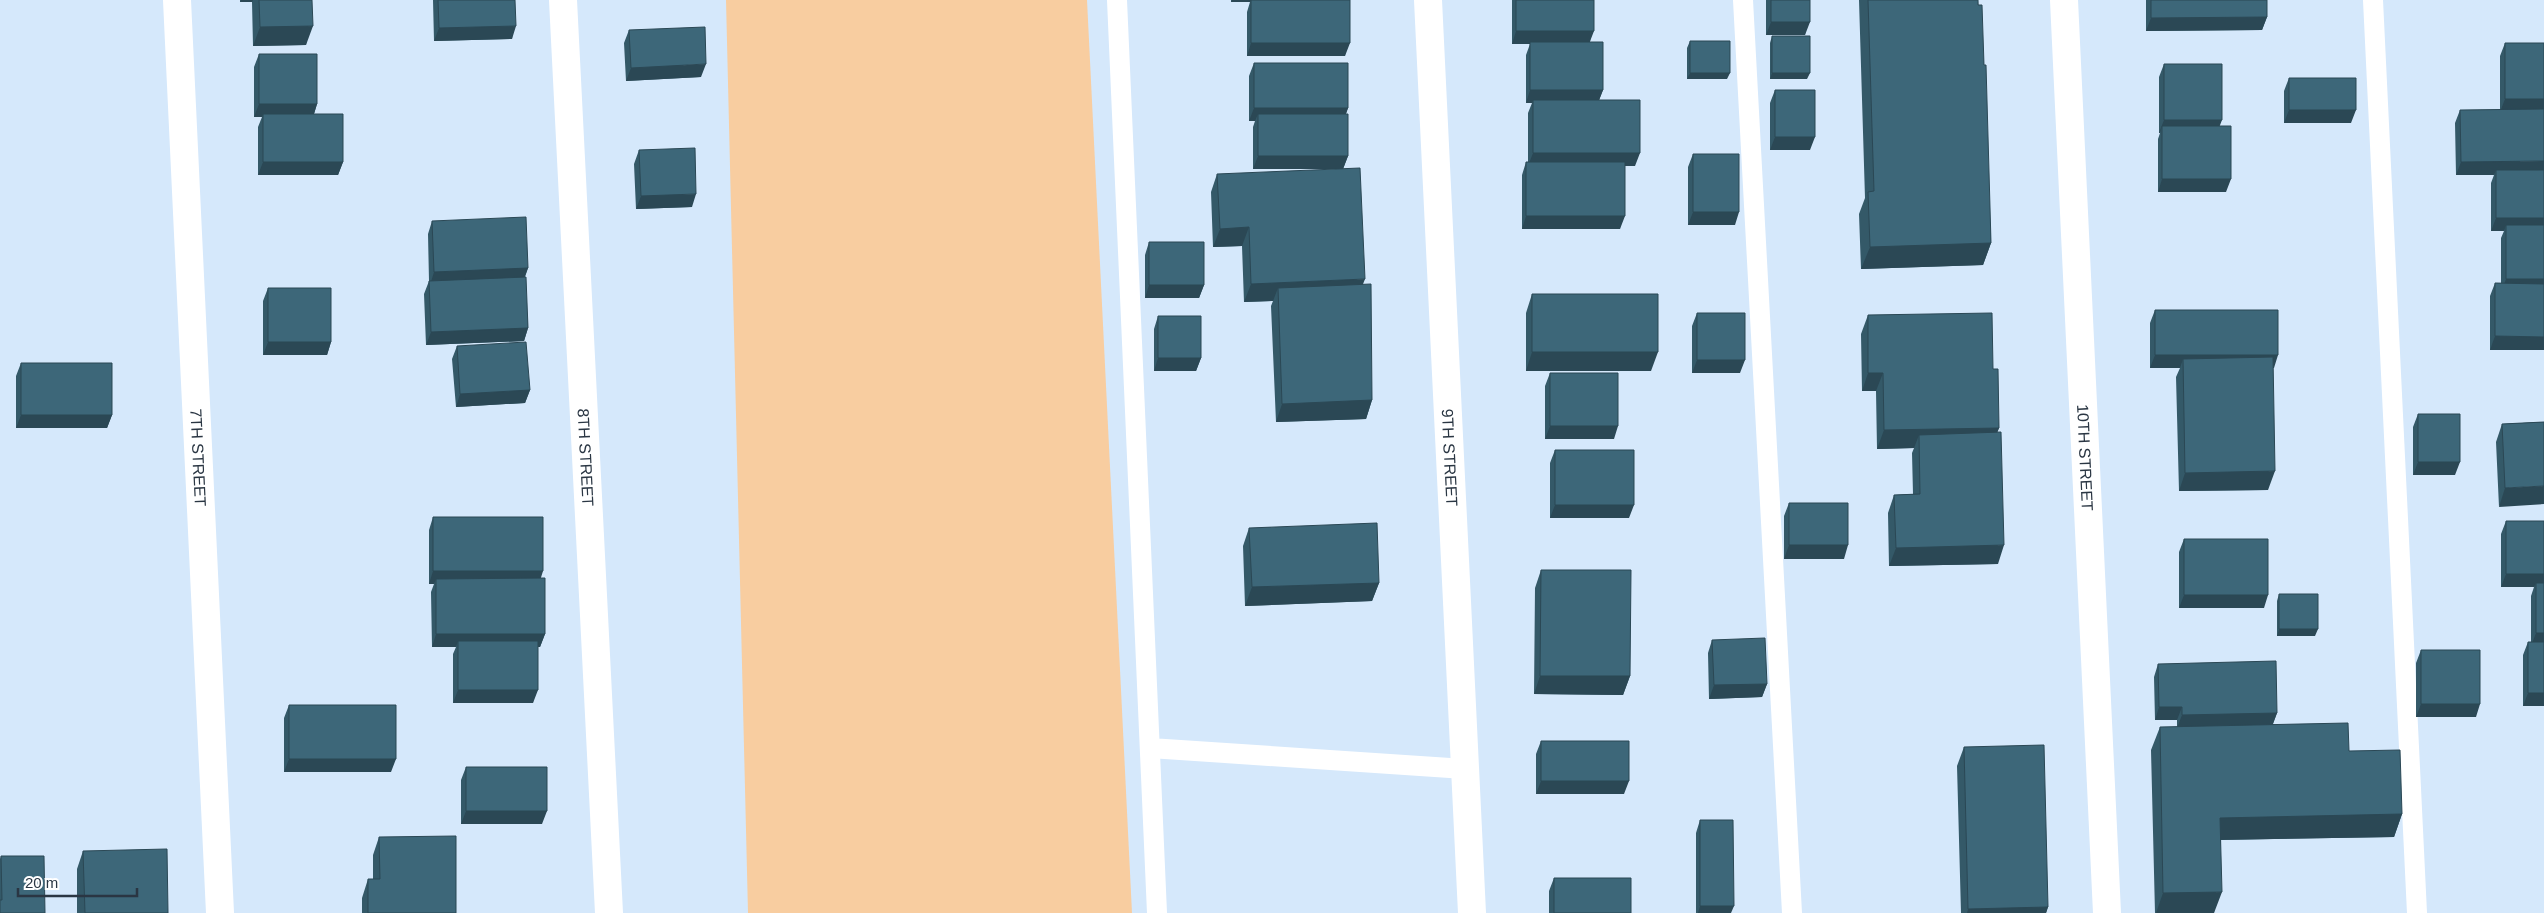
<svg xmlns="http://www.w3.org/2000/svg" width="2544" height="913" viewBox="0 0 2544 913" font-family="Arial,sans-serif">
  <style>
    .green { fill: #f8cda0 }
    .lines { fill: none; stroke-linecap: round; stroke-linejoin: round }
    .service { stroke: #fff; stroke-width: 20 }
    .minor { stroke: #fff; stroke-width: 28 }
    .wall { fill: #345968 }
    .shaded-wall { fill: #2b4855 }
    .building { fill: #3d6779; stroke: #2b4855 }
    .labels { text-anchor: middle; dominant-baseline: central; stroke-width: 5; stroke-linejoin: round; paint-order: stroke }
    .street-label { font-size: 16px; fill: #2a3643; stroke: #fff }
  </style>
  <rect width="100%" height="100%" fill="#d5e8fb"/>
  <path class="green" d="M726,0H1087L1132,913H748Z"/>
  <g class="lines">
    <path class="service" d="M1117,0L1157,913
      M1743,0L1792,913
      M2373,0L2417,913
      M1150,748L1465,769"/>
    <g class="minor">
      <path id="s1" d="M177,0L220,913"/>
      <path id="s2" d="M563,0L609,913"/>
      <path id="s3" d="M1428,0L1472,913"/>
      <path id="s4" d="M2064,0L2107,913"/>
    </g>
  </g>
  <path class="wall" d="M240,0H312L306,45L253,46L252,2H240Z
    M433,0H515L512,39L434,41Z
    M1231,0H1350L1345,56H1247V12L1250,2H1231Z
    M1512,0H1594L1590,42L1603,90L1599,100L1635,166H1625L1620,229H1522V175L1526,162H1528V113L1532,103H1526V55L1530,44H1512Z
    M1766,0H1810L1805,35H1766Z
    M1859,0H1978L1984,65L1991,243L1983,265L1861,269L1859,214L1865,198Z
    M2146,0H2267V17L2262,30L2146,31Z
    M629,30L701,77L626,81L624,43Z
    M1772,36L1807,79H1770V43Z
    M1690,41L1727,79H1687V48Z
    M2505,43L2544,350H2490V296L2495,283H2501V238L2504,231H2491V183L2494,175H2456L2455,123L2460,110H2500V56Z
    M259,54L317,104L314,114L343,162L338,175H258V127L262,117H254V67Z
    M1254,63L1348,108L1346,114L1348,156L1343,169H1253V127L1255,121H1249V76Z
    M2164,64L2219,126L2226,192H2158V139L2160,133H2159V77Z
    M2289,78L2351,123H2284V91Z
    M1775,90L1810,150H1770V103Z
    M639,150L692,207L636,209L634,164Z
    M1693,154L1735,225H1688V167Z
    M1217,174L1363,284L1372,400L1366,419L1276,422L1271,306L1273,301L1244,302L1242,246L1213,247L1211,192Z
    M432,221L528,268L525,277L528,328L524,341L426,345L424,294L429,281L428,234Z
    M1149,242L1204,285L1199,298H1145V255Z
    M268,288L331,342L327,355H263V301Z
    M1532,294L1651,371H1526V313Z
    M2155,310L2274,368H2273L2268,490L2179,491L2176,377L2180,368H2150V323Z
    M1697,313L1740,373H1692V326Z
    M1868,315L1993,369L1999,428L1997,432L1998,564L1889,566L1888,513L1894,495L1913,494L1912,453L1914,448L1877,449L1876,391H1862L1861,334Z
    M1158,316L1201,358L1196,371H1154V329Z
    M457,346L530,390L525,403L456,407L452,359Z
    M21,363L112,415L107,428H16V376Z
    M1550,373L1614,439H1545V386Z
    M2418,414L2455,475H2413V427Z
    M2544,422L2499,507L2496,442L2502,424Z
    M1555,450L1629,518H1550V463Z
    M1789,503L1844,559H1784V516Z
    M433,517L541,578L545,634L540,647H538L533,703H453V654L456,647H432L431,592L434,584H429V530Z
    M2506,521H2544V706H2523V655L2528,642H2531V596L2534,587H2501V534Z
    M1249,528L1379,583L1372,601L1245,606L1243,546Z
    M2184,539L2264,608H2179V552Z
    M1541,570L1630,676L1623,695L1534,694L1535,588Z
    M2279,594L2315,636H2277V601Z
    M1712,640L1767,684L1762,697L1709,699L1708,653Z
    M2421,650L2476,717H2416V663Z
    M2158,664L2277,713L2273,724L2349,751L2402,814L2394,837L2221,840L2214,913H2155L2151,750L2160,727H2177V720H2155L2154,677Z
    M289,705L391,772H284V718Z
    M1541,741L1624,794H1536V754Z
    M1964,747L2048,907L2046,913H1961L1957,766Z
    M466,767L542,824H461V780Z
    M1700,820L1731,913H1696V833Z
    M379,837L456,913H362V898L368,879H373V855Z
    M83,851L168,913H77V869Z
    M1,856L45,913H0V859Z
    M1554,878L1631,913H1549V891Z"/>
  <path class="shaded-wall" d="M241,0H253L252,2H240Z
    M1232,0H1251L1250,2H1231Z
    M2267,17L2262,30L2146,31L2151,18Z
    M1771,22H1810L1805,35H1766Z
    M313,26L306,45L253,46L260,27Z
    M516,26L512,39L434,41L439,28Z
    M1516,31H1594L1589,44L1530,42V44H1512Z
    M1251,43H1350L1345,56H1247Z
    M706,64L701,77L626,81L631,68Z
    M1690,73H1730L1727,79H1687Z
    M1772,73H1810L1807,79H1770Z
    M1530,90H1603L1598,103L1533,100L1532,103H1526Z
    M2505,99H2544V112H2500Z
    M259,104H317L313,117L263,114L262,117H254Z
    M1254,108H1348L1343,121L1258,114L1255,121H1249Z
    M2289,110H2356L2351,123H2284Z
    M2164,120H2222L2217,133L2162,126L2160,133H2159Z
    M1775,137H1815L1810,150H1770Z
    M1533,153H1640L1635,166H1528Z
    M1258,156H1348L1343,169H1253Z
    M2544,161V174L2496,170L2494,175H2456L2461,162Z
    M263,162H343L338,175H258Z
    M2162,179H2231L2226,192H2158Z
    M696,194L692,207L636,209L641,196Z
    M1693,212H1739L1735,225H1688Z
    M1526,216H1625L1620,229H1522Z
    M2496,218H2544V231L2506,225L2504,231H2491Z
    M1249,227L1242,246L1213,247L1220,229Z
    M1991,243L1983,265L1861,269L1870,247Z
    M528,268L523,281L430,285L434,272Z
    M1365,279L1358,297L1278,288L1273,301L1244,302L1251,284Z
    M2506,279H2544V292H2501Z
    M1149,285H1204L1199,298H1145Z
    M528,328L524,341L426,345L431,332Z
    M2495,336L2544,337V350H2490Z
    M268,342H331L327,355H263Z
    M1532,352H1658L1651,371H1526Z
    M2155,355H2278L2274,368H2183V359L2180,368H2150Z
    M1158,358H1201L1196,371H1154Z
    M1697,360H1745L1740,373H1692Z
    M1868,373H1883L1876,391H1862Z
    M530,390L525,403L456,407L460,394Z
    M1372,400L1366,419L1276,422L1282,404Z
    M21,415H112L107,428H16Z
    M1550,426H1618L1614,439H1545Z
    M1999,428L1992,447L1919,435L1914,448L1877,449L1884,430Z
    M2418,462H2460L2455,475H2413Z
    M2275,471L2268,490L2179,491L2185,473Z
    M2544,486V504L2499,507L2505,488Z
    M1555,505H1634L1629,518H1550Z
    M1789,545H1848L1844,559H1784Z
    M2004,545L1998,564L1889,566L1896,548Z
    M433,571H543L539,584L436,579L434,584H429Z
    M2506,574H2544V587L2536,583L2534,587H2501Z
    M1379,583L1372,601L1245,606L1252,587Z
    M2184,595H2268L2264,608H2179Z
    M2279,629H2318L2315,636H2277Z
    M2536,633H2544V646H2531Z
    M436,634H545L540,647H458V641L456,647H432Z
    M1540,676H1630L1623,695L1534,694Z
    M1767,684L1762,697L1709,699L1714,685Z
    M458,690H538L533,703H453Z
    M2528,693H2544V706H2523Z
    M2421,704H2480L2476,717H2416Z
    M2159,707H2182L2177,720H2155Z
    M2277,713L2272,726L2177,728L2182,715Z
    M289,759H396L391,772H284Z
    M1541,781H1629L1624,794H1536Z
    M466,811H547L542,824H461Z
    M2402,814L2394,837L2212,840L2220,818Z
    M2222,892L2214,913H2156L2163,893Z
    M1700,906H1734L1731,913H1698Z
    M2048,907L2046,913H1967L1968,909Z"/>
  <path class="building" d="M259,0H312L313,26L260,27Z
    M438,0H515L516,26L439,28Z
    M1251,0H1350V43H1251Z
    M1516,0H1594V31H1516Z
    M1771,0H1810V22H1771Z
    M1868,0H1978V5H1982L1984,65H1986L1991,243L1870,247L1868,192L1874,191Z
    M2151,0H2267V17L2151,18Z
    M705,27L706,64L631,68L629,30Z
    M1772,36H1810V73H1772Z
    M1690,41H1730V73H1690Z
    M1530,42H1603V90H1530Z
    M2505,43H2544V99H2505Z
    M259,54H317V104H259Z
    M1254,63H1348V108H1254Z
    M2164,64H2222V120H2164Z
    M2289,78H2356V110H2289Z
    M1775,90H1815V137H1775Z
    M1533,100H1640V153H1533Z
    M2544,109V161L2461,162L2460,110Z
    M263,114H343V162H263Z
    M1258,114H1348V156H1258Z
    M2162,126H2231V179H2162Z
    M695,148L696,194L641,196L639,150Z
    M1693,154H1739V212H1693Z
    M1526,162H1625V216H1526Z
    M1360,168L1365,279L1251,284L1249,227L1220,229L1217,174Z
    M2496,170H2544V218H2496Z
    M526,217L528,268L434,272L432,221Z
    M2506,225H2544V279H2506Z
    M1149,242H1204V285H1149Z
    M526,277L528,328L431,332L429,281Z
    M2495,283L2544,284V337L2495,336Z
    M1371,284L1372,400L1282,404L1278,288Z
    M268,288H331V342H268Z
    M1532,294H1658V352H1532Z
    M2155,310H2278V355H2155Z
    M1697,313H1745V360H1697Z
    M1992,313L1993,369H1998L1999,428L1884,430L1883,373H1868V315Z
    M1158,316H1201V358H1158Z
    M526,342L530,390L460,394L457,346Z
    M2273,357L2275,471L2185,473L2183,359Z
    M21,363H112V415H21Z
    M1550,373H1618V426H1550Z
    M2418,414H2460V462H2418Z
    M2544,422V486L2505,488L2502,424Z
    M2001,432L2004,545L1896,548L1894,495L1920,494L1919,435Z
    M1555,450H1634V505H1555Z
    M1789,503H1848V545H1789Z
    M433,517H543V571H433Z
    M2506,521H2544V574H2506Z
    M1377,523L1379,583L1252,587L1249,528Z
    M2184,539H2268V595H2184Z
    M1541,570H1631L1630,676H1540Z
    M545,578V634H436V579Z
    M2536,583H2544V633H2536Z
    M2279,594H2318V629H2279Z
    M1765,638L1767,684L1714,685L1712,640Z
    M458,641H538V690H458Z
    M2528,642H2544V693H2528Z
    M2421,650H2480V704H2421Z
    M2276,661L2277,713L2182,715V707H2159L2158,664Z
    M289,705H396V759H289Z
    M2348,723L2349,751L2400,750L2402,814L2220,818L2222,892L2163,893L2160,727Z
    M1541,741H1629V781H1541Z
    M2044,745L2048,907L1968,909L1964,747Z
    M466,767H547V811H466Z
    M1700,820H1733L1734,906H1700Z
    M456,836V913H368V879H380L379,837Z
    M167,849L168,913H85L83,851Z
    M1,856H44L45,913H0V900H2Z
    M1554,878H1631V913H1554Z"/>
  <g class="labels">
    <g class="street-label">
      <text stroke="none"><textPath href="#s1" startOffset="458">7TH STREET</textPath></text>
      <text stroke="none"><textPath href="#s2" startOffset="458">8TH STREET</textPath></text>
      <text stroke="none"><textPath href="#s3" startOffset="458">9TH STREET</textPath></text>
      <text stroke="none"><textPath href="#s4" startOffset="458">10TH STREET</textPath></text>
    </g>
  </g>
  <path d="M18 888v8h119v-8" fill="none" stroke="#2a3643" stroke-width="2.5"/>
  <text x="25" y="888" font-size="15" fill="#2a3643" stroke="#ffffff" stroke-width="4" paint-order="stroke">20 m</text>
</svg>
